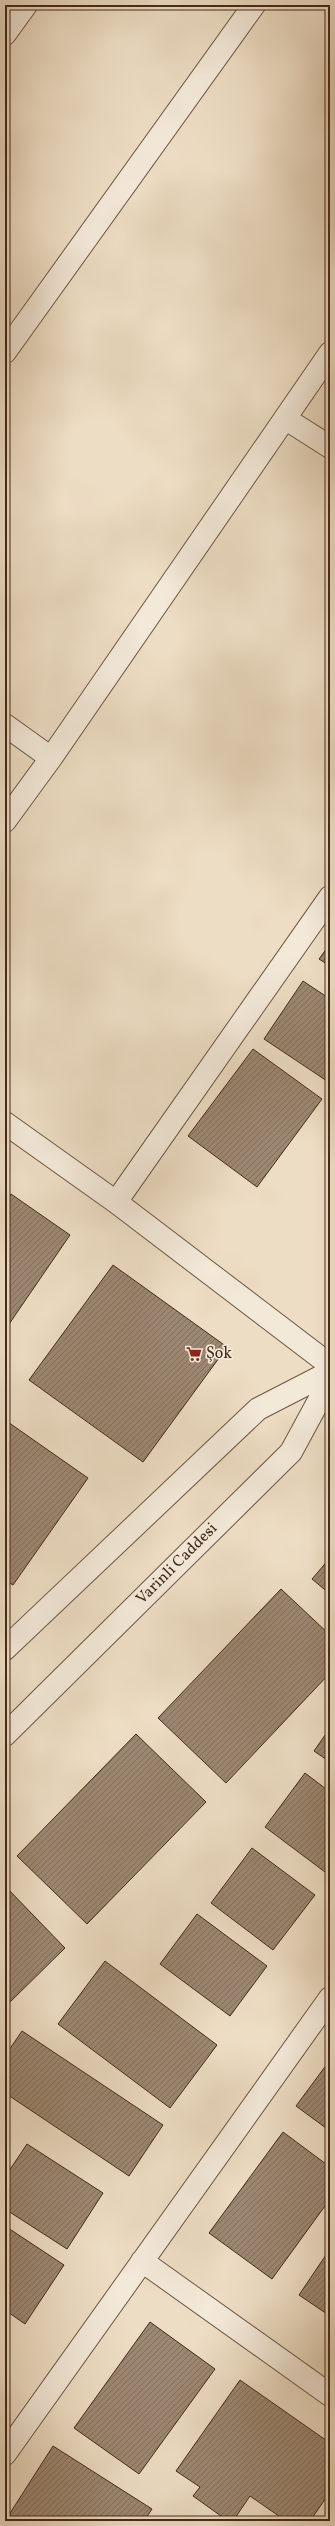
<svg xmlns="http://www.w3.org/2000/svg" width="335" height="2526" viewBox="0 0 335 2526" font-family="Vollkorn,serif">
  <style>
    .building { fill: url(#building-hatch); stroke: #442a19 }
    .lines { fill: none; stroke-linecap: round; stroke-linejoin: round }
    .minor-casing { stroke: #6e5744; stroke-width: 24 }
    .tertiary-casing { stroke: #6e5744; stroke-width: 24 }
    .minor { stroke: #f3e9d9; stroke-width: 22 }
    .tertiary { stroke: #f3e9d9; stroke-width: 22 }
    .labels { text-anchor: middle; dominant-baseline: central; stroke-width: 3.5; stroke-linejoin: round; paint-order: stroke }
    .poi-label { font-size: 16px; fill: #442a19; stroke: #f3e9d9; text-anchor: start }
    .street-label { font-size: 16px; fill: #442a19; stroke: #f3e9d9 }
  </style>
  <defs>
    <pattern id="building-hatch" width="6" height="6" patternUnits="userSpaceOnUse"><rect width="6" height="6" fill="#9c8772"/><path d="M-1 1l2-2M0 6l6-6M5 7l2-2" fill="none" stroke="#816f5d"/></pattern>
  </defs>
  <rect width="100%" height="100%" fill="#edddc4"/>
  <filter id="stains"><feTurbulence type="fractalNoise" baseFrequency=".005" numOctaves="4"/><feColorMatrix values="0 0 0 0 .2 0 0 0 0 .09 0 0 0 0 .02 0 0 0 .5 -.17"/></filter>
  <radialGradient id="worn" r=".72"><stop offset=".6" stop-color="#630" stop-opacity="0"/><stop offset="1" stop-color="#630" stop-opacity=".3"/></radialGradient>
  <path class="building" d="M330,944V966L319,959Z
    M303,981L330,999V1083L264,1039Z
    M253,1049L322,1099L257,1187L188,1136Z
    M11,1194L70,1235L5,1330V1203Z
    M113,1265L227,1347L143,1462L29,1380Z
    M5,1420L88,1478L13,1585L5,1580Z
    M330,1558V1594L312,1579Z
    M281,1589L330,1635V1673L226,1783L158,1718Z
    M330,1728V1762L314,1751Z
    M136,1734L206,1802L87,1924L17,1856Z
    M305,1773L330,1792V1865L325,1872L265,1827Z
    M252,1848L315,1895L273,1950L211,1903Z
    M5,1886L65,1948L8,2004L5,2000Z
    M197,1914L267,1966L230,2016L160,1964Z
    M105,1961L217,2045L170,2108L58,2024Z
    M22,2031L163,2125L129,2176L5,2093V2056Z
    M330,2060V2131L296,2106Z
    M283,2132L330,2167V2199L272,2279L209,2233Z
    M27,2144L103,2193L67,2249L5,2209V2177Z
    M5,2226L64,2265L25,2324L5,2310Z
    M330,2249V2316L299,2295Z
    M150,2322L215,2369L139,2474L74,2428Z
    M240,2380L330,2443V2492L310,2521H286L250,2496L233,2521H228L193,2496L200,2487L176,2471Z
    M53,2446L152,2509L144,2521H5Z"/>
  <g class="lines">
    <defs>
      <path id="minor" d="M5,34L26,5
        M5,352L254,5
        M286,419L330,447
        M5,725L51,758
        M5,821L51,758L330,353
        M5,1123L116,1202L330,1365
        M116,1202L330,897
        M142,2261L330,2395
        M5,2454L330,1998"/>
      <path id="tertiary" d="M5,1649L258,1409L330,1372
        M5,1735L291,1452L330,1380"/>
    </defs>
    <use href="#minor" class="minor-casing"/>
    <use href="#tertiary" class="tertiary-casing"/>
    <use href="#minor" class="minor"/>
    <use href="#tertiary" class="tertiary"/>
  </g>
  <defs>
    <symbol id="supermarket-bare" viewBox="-9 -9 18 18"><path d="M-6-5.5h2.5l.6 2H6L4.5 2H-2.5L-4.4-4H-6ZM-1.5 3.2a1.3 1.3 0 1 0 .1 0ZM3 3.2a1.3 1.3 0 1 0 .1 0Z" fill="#8f2418" stroke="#f3e9d9" stroke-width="2.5" paint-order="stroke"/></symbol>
  </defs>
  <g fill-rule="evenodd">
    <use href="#supermarket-bare" x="183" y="1343" width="22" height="22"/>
  </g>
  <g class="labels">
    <g class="poi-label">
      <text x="206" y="1354">Şok</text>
    </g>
    <g class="street-label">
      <text transform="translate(177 1564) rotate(-45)">Varinli Caddesi</text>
    </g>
  </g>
  <rect width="335" height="2526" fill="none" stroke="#edddc4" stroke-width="20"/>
  <rect x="6" y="6" width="323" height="2514" fill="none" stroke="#442a19" stroke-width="2"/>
  <rect x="10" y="10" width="315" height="2506" fill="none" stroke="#442a19"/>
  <rect width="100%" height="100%" filter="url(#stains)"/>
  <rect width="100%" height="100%" fill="url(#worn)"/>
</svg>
